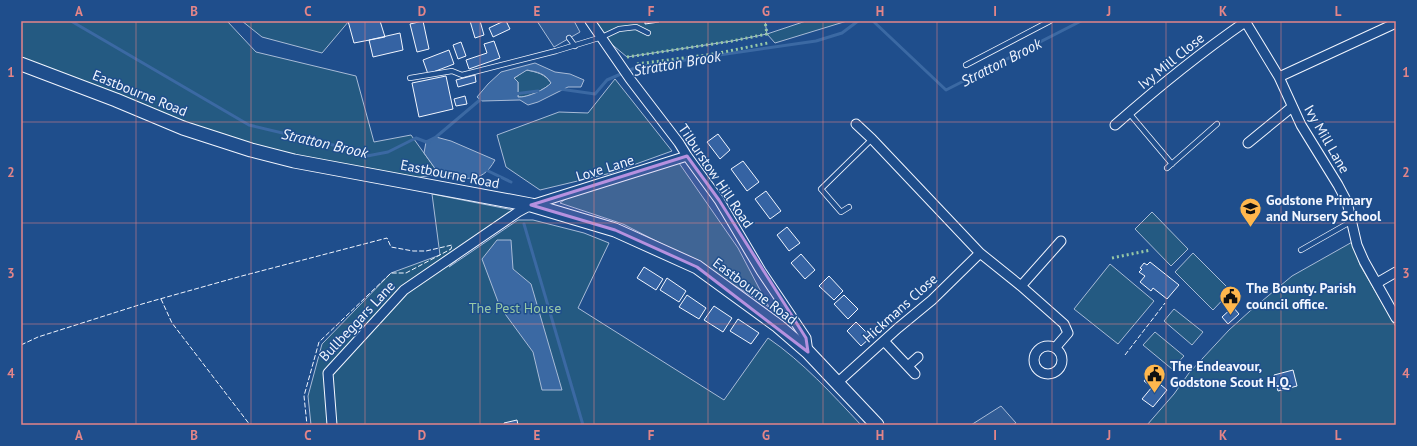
<svg xmlns="http://www.w3.org/2000/svg" width="1417" height="446" viewBox="0 0 1417 446" font-family="'PT Sans',sans-serif">
  <style>
    .green { fill: #245a82; stroke: #a8bbd7 }
    .parking { fill: #305b95; stroke: #a8bbd7 }
    .water { fill: #3b69a3; stroke: #a8bbd7; fill-rule: evenodd }
    .lines { fill: none; stroke-linecap: round; stroke-linejoin: round }
    .stream { stroke: #3b69a3; stroke-width: 3 }
    .building { fill: #3563a3; stroke: #f2f6ff }
    .service-casing { stroke: #f2f6ff; stroke-width: 6 }
    .minor-casing { stroke: #f2f6ff; stroke-width: 11 }
    .secondary-casing { stroke: #f2f6ff; stroke-width: 15 }
    .service { stroke: #1f4e8c; stroke-width: 4.5 }
    .minor { stroke: #1f4e8c; stroke-width: 9 }
    .secondary { stroke: #1f4e8c; stroke-width: 13 }
    .hedge { stroke: #97c8a6; stroke-width: 3; stroke-dasharray: 2 3; stroke-linecap: butt }
    .fence { stroke: #f2f6ff; stroke-width: 1; stroke-dasharray: 5 2; stroke-linecap: butt }
    .marked { fill: #b691df; fill-opacity: 0.2; stroke: #b691df; stroke-width: 3; stroke-linejoin: round }
    .grid { fill: none; stroke: #e38589; stroke-width: 1; stroke-opacity: 0.55 }
    .labels { text-anchor: middle; dominant-baseline: central; stroke-width: 3; stroke-linejoin: round; paint-order: stroke }
    .street-label { font-size: 14px; fill: #f2f6ff; stroke: #1f4e8c }
    .poi-label { font-size: 14px; font-weight: bold; fill: #f2f6ff; stroke: #1f4e8c; text-anchor: start }
    .park-label { font-size: 14px; fill: #97c8a6; stroke: #1f4e8c }
    .water-label { font-size: 15px; font-style: italic; fill: #f2f6ff; stroke: #1f4e8c }
    .neatline { fill: none; stroke: #e38589; stroke-width: 1.5 }
    .grid-label { font-size: 13px; text-anchor: middle; font-weight: bold; fill: #e38589 }
  </style>
  <rect width="100%" height="100%" fill="#1f4e8c"/>
  <path class="green" d="M21,21H227L256,52L356,76L374,142L411,135L439,174L402,180L294,161L21,64Z
    M242,21H349L322,53L262,37Z
    M596,21H765L767,34L806,21H847L775,43L767,34L732,41L627,57L609,42Z
    M526,70C537,72 545,74 551,83C546,89 527,98 518,97V82L513,79Z
    M615,79L672,151L611,173L540,190L506,167L497,135L559,112L588,113Z
    M679,163L738,248L769,307L699,263L623,224L560,203L567,198Z
    M432,194L513,210L449,267L518,220H533L584,233L609,243L578,308L724,400L768,338C803,362 832,394 861,425H311L308,396L322,344L391,273L440,255Z
    M1152,212L1188,249L1171,266L1135,229Z
    M1354,241L1360,265L1396,327V425H1147L1174,394L1189,373L1229,330L1250,311L1292,276Z
    M1193,253L1231,291L1213,310L1175,272Z
    M1110,264L1154,301L1118,344L1074,309Z
    M1174,309L1203,332L1192,345L1164,321Z
    M1155,332L1184,356L1172,369L1143,345Z"/>
  <path class="parking" d="M537,21H574L580,32L554,47Z
    M1001,406L1016,423L1012,425H971Z"/>
  <path class="water" d="M535,63L555,72L570,74L584,80L581,87H568L538,102L528,105L520,100L482,101L477,97L488,84L501,72ZM527,70C537,72 545,73 551,83C546,89 527,98 518,97V82L514,78Z
    M436,137L451,141L495,160C481,186 463,178 439,174L424,153L426,142Z
    M497,240H511L513,269L531,284L562,390H542L533,352L500,307L482,259Z"/>
  <g class="lines">
    <path class="stream" d="M71,21L249,125L333,145L367,156L388,152L416,138L429,143
      M873,21L946,90L1081,21
      M560,89L595,94L607,80L637,67L816,41L842,33L858,21
      M514,94L538,91
      M426,142L436,137L481,99
      M484,169L511,182
      M524,224L583,425"/>
  </g>
  <path class="building" d="M348,21H380L385,37L354,43Z
    M423,21L429,49L417,52L410,24Z
    M470,21H480L484,35L475,38Z
    M504,21H506L510,29L493,37L489,28Z
    M645,21H659V22L645,24Z
    M400,33L403,50L373,57L369,40Z
    M494,41L500,58L469,69L466,60L487,53L484,44Z
    M461,42L466,56L458,59L453,45Z
    M449,50L454,64L428,74L423,60Z
    M475,75L476,82L458,87L456,80Z
    M446,76L453,109L419,117L412,83Z
    M465,96L467,104L456,106L454,99Z
    M718,134L730,150L720,159L707,142Z
    M743,161L759,182L747,191L731,169Z
    M766,191L781,211L770,219L755,199Z
    M787,227L800,243L789,251L777,235Z
    M801,254L815,270L805,279L791,263Z
    M1150,262L1179,285L1167,299L1153,288L1151,291L1140,282L1145,276L1139,272L1142,269L1140,268L1144,263L1147,265Z
    M644,267L663,279L656,290L637,278Z
    M829,276L843,291L834,300L819,286Z
    M667,278L686,291L679,302L660,290Z
    M687,295L706,308L699,319L679,307Z
    M844,295L858,309L848,319L834,304Z
    M714,306L732,318L723,332L704,320Z
    M1233,307L1239,314L1228,324L1222,317Z
    M738,319L759,333L751,344L730,331Z
    M856,322L871,337L861,346L847,331Z
    M1293,370L1297,386L1278,391L1274,375Z
    M1149,375L1167,390L1153,407L1142,399L1152,387L1144,381Z
    M517,420L518,425H504V423Z"/>
  <g class="lines">
    <defs>
      <path id="service" d="M569,38L575,46
        M966,65L1050,21
        M410,78L452,71L462,75L556,51L602,37L619,29L636,27L648,33
        M1129,113L1172,164
        M1167,168L1217,124
        M849,207L841,212L821,189L872,139
        M1301,250L1352,221"/>
      <path id="minor" d="M590,21L630,79L679,143L687,156L719,200L761,271L806,338L808,352
        M1245,21L1279,77L1301,125L1338,185L1347,202L1357,245L1364,261L1396,318
        M1279,77L1396,23
        M856,124L872,139L980,253L1021,286L1064,324L1068,333L1055,348
        M1115,125C1157,88 1200,53 1245,22
        M1248,143L1292,107
        M1377,283L1396,272
        M1021,286L1061,241
        M884,341L915,374
        M1034 360a14 14 0 1 1 28 0a14 14 0 1 1-28 0Z
        M908,366L918,357
        M837,383L898,328L932,300L980,253
        M332,425L328,373L404,290L518,212L531,205L687,156"/>
      <path id="secondary" d="M21,64L116,100L183,128L251,150L294,161L531,205L615,230L697,267L778,326L808,352L877,425"/>
    </defs>
    <use href="#service" class="service-casing"/>
    <use href="#minor" class="minor-casing"/>
    <use href="#secondary" class="secondary-casing"/>
    <use href="#service" class="service"/>
    <use href="#minor" class="minor"/>
    <use href="#secondary" class="secondary"/>
    <path class="hedge" d="M627,57L732,41L767,34L765,21
      M637,64L714,54L768,43
      M1112,258L1151,250"/>
    <path class="fence" d="M161,299L172,323L250,425
      M21,345L38,337L142,304L238,277L387,238L391,247L413,251H426L452,245L451,249L406,273H391L319,342L304,396L307,425
      M1125,355L1165,303"/>
  </g>
  <path class="marked" d="M687,156L719,200L806,338L808,352L697,267L615,230L531,205Z"/>
  <path class="grid" d="M136,21V425M251,21V425M365,21V425M480,21V425M594,21V425M708,21V425M823,21V425M937,21V425M1052,21V425M1166,21V425M1281,21V425M21,122H1396M21,223H1396M21,324H1396"/>
  <defs>
    <symbol id="school-pin" viewBox="-11 -11 22 30"><path d="M0 17L-7.5 6A9.5 9.5 0 1 1 7.5 6Z" fill="#ffb74d" stroke="#1f4e8c"/><path d="M0-5L7-2L0 1L-7-2ZM-4 1L0 2.5L4 1V4Q0 6-4 4Z" fill="#111"/></symbol>
    <symbol id="civic-pin" viewBox="-11 -11 22 30"><path d="M0 17L-7.5 6A9.5 9.5 0 1 1 7.5 6Z" fill="#ffb74d" stroke="#1f4e8c"/><path d="M-.6-6.5H3V-4.5H.6V-3L4-1V1h2V6H-6V1h2V-1L-.6-3ZM-1.2 2.5V6h2.4V2.5Z" fill="#111"/></symbol>
  </defs>
  <g fill-rule="evenodd">
    <use href="#school-pin" x="1238" y="196" width="25" height="34"/>
    <use href="#civic-pin" x="1218" y="284" width="25" height="34"/>
    <use href="#civic-pin" x="1142" y="362" width="25" height="34"/>
  </g>
  <g class="labels">
    <g class="street-label">
      <text transform="translate(1171 61) rotate(-39)">Ivy Mill Close</text>
      <text transform="translate(140 93) rotate(22)">Eastbourne Road</text>
      <text transform="translate(1327 139) rotate(60)">Ivy Mill Lane</text>
      <text transform="translate(605 168) rotate(-17)">Love Lane</text>
      <text transform="translate(450 174) rotate(11)">Eastbourne Road</text>
      <text transform="translate(716 176) rotate(56)">Tilburstow Hill Road</text>
      <text transform="translate(755 291) rotate(37)">Eastbourne Road</text>
      <text transform="translate(900 308) rotate(-42)">Hickmans Close</text>
      <text transform="translate(357 321) rotate(-47)">Bullbeggars Lane</text>
    </g>
    <g class="poi-label">
      <text x="1266" y="200">Godstone Primary<tspan x="1266" dy="16">and Nursery School</tspan></text>
      <text x="1246" y="288">The Bounty. Parish<tspan x="1246" dy="16">council office.</tspan></text>
      <text x="1170" y="366">The Endeavour,<tspan x="1170" dy="16">Godstone Scout H.Q.</tspan></text>
    </g>
    <g class="park-label">
      <text x="515" y="308">The Pest House</text>
    </g>
    <g class="water-label">
      <text transform="translate(1001 62) rotate(-27)">Stratton Brook</text>
      <text transform="translate(677 63) rotate(-10)">Stratton Brook</text>
      <text transform="translate(325 143) rotate(13)">Stratton Brook</text>
    </g>
  </g>
  <rect width="1417" height="446" fill="none" stroke="#1f4e8c" stroke-width="44"/>
  <rect x="22" y="22" width="1373" height="402" class="neatline"/>
  <g class="grid-label">
    <text x="79" y="16">A</text>
    <text x="194" y="16">B</text>
    <text x="308" y="16">C</text>
    <text x="422" y="16">D</text>
    <text x="537" y="16">E</text>
    <text x="651" y="16">F</text>
    <text x="766" y="16">G</text>
    <text x="880" y="16">H</text>
    <text x="995" y="16">I</text>
    <text x="1109" y="16">J</text>
    <text x="1223" y="16">K</text>
    <text x="1338" y="16">L</text>
    <text x="11" y="77">1</text>
    <text x="1406" y="77">1</text>
    <text x="11" y="177">2</text>
    <text x="1406" y="177">2</text>
    <text x="11" y="278">3</text>
    <text x="1406" y="278">3</text>
    <text x="11" y="378">4</text>
    <text x="1406" y="378">4</text>
    <text x="79" y="440">A</text>
    <text x="194" y="440">B</text>
    <text x="308" y="440">C</text>
    <text x="422" y="440">D</text>
    <text x="537" y="440">E</text>
    <text x="651" y="440">F</text>
    <text x="766" y="440">G</text>
    <text x="880" y="440">H</text>
    <text x="995" y="440">I</text>
    <text x="1109" y="440">J</text>
    <text x="1223" y="440">K</text>
    <text x="1338" y="440">L</text>
  </g>
</svg>
